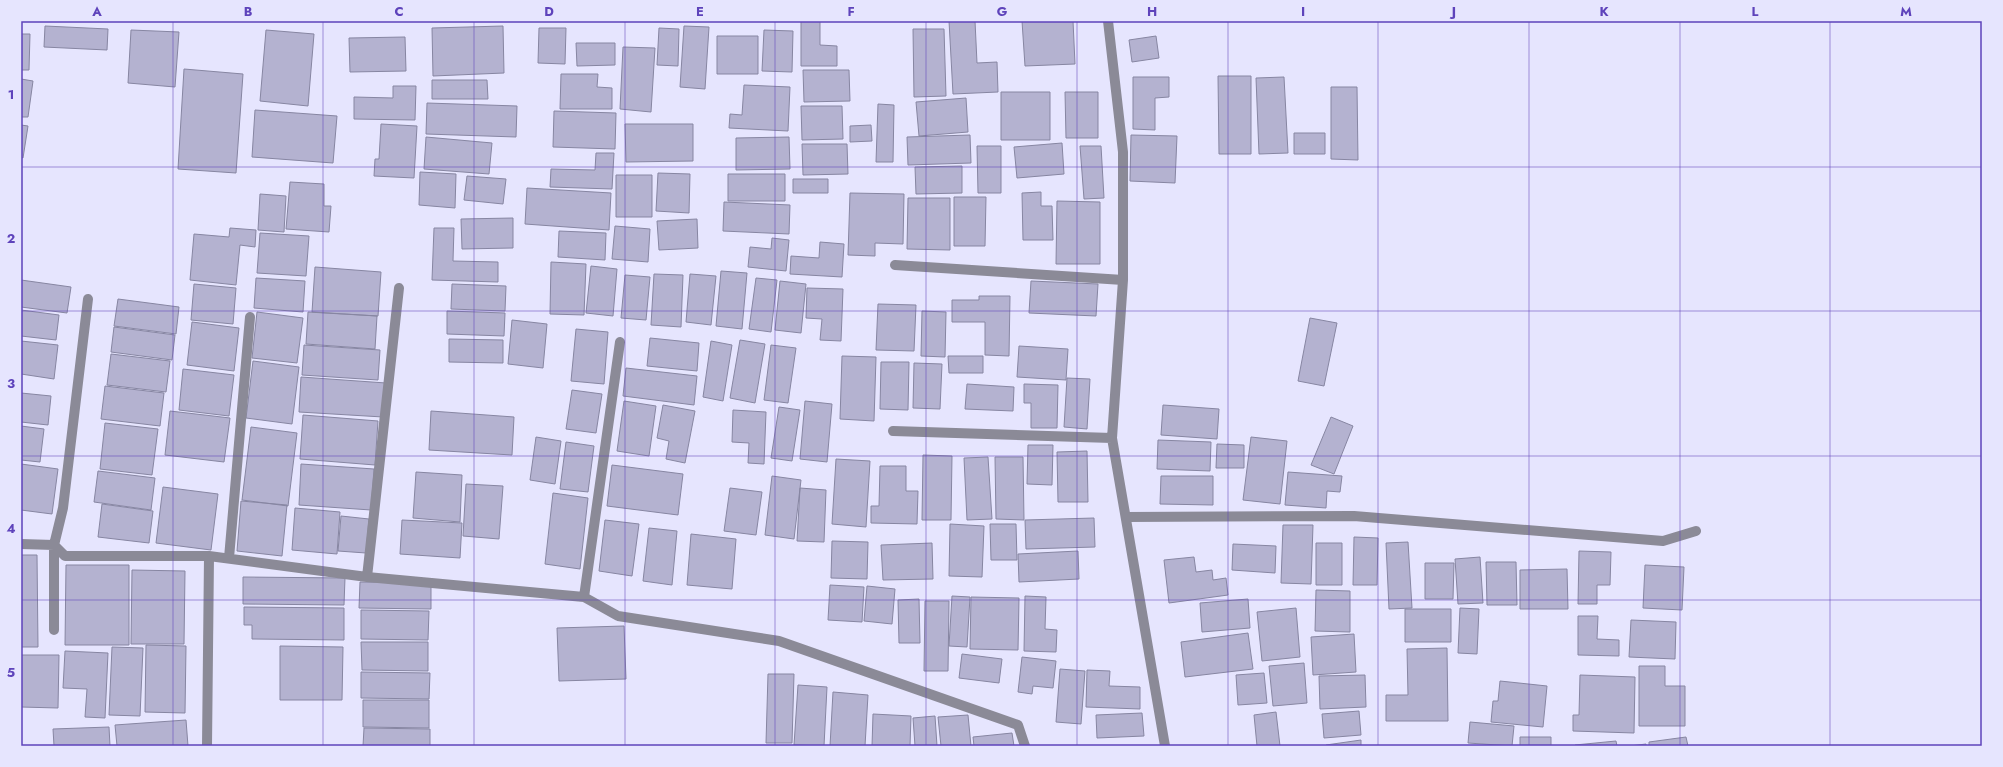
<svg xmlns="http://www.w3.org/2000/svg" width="2003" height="767" viewBox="0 0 2003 767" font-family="Jost,sans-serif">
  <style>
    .building { fill: #b4b2d0; stroke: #8786a2 }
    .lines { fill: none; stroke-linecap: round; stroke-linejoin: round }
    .minor { stroke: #8b8a97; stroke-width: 10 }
    .grid { fill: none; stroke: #5e43bb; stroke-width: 1; stroke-opacity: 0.55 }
    .neatline { fill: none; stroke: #5e43bb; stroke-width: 1.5 }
    .grid-label { font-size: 13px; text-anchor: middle; font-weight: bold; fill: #5e43bb }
  </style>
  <rect width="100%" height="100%" fill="#e6e5fe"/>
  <path class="building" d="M801,21H820V45L837,46V66H801Z
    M949,21H975L977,63L997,62L998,92L953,94Z
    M1022,21H1073L1075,64L1025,66Z
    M45,26L108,29L107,50L44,47Z
    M503,26L504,73L433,76L432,28Z
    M684,26L709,27L705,89L680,87Z
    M539,28H566L565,64L538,63Z
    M659,28L679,29L678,66L657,65Z
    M913,29H944L946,96L914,97Z
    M131,30L179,32L175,87L128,83Z
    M266,30L314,34L308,106L260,101Z
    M764,30L793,31L792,72L762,71Z
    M21,34H30L29,70H21Z
    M717,36H758V74H717Z
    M1156,36L1159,58L1132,62L1129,40Z
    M405,37L406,71L350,72L349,38Z
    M576,43H615V65L577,66Z
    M623,47L655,48L651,112L620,109Z
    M184,69L243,74L236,173L178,169Z
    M803,70H849L850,101L804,102Z
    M561,74H598L597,87L612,88V109H560Z
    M1218,76H1251V154H1219Z
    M1133,77H1169V97L1155,98V130L1133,129Z
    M1284,77L1288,153L1259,154L1256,78Z
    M21,79L33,81L28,117H21Z
    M432,80H487L488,99H432Z
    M744,85L790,87L788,131L729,128L730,114L742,115Z
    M393,86H416L415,120L354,119V97L393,98Z
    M1331,87H1357L1358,160L1331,159Z
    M1001,92H1050V140H1001Z
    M1065,92H1098V138H1066Z
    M966,98L968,132L919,136L916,102Z
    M427,103L517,106L516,137L426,134Z
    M878,104L894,105L893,162H876Z
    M801,106H842L843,139L802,140Z
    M255,110L337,116L333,163L252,157Z
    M554,111L616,113L615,149L553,147Z
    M381,124L417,126L414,178L374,176L375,159H379Z
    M625,124H693V161L626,162Z
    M21,125L28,126L23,158L21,157Z
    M871,125L872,141L850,142V126Z
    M1294,133H1325V154H1294Z
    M970,135L971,163L908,165L907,137Z
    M1131,135L1177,136L1175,183L1130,181Z
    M426,137L492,143L489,174L424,169Z
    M789,137L790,169L736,170V138Z
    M1062,143L1064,174L1017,178L1014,147Z
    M802,144H847L848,174L803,175Z
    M977,146H1001V193H978Z
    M1080,146H1101L1104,198L1084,199Z
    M596,153H614L612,189L550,187L551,169L595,170Z
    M962,166V193L916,194L915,167Z
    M420,172L456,174L455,208L419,205Z
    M658,173L690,174L689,213L656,211Z
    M728,174H785V201H728Z
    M616,175H652V217H616Z
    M467,176L506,179L503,204L464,200Z
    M793,179H828V193H793Z
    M290,182L324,184V206H331L329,232L286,229Z
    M527,188L611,193L609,230L525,224Z
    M1041,192V206H1052L1053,240H1023L1022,193Z
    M850,193L904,194L903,244L875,243V256L848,255Z
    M260,194L286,196L284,232L258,230Z
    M954,197H986L985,246H954Z
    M908,198H950V250L907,249Z
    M1057,201L1100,202V264H1056Z
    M724,202L790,205L789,234L723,231Z
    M513,218V248L462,249L461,219Z
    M697,219L698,248L659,250L657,221Z
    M615,226L650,229L648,262L612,259Z
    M230,228L256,230L255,247L240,245L236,285L190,280L194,234L229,237Z
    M434,228H454L453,261L498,262V282L432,280Z
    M559,231L606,233L605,260L558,257Z
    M260,233L309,236L306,276L257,273Z
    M772,238L789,240L786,271L748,267L750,247L771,249Z
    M820,242L844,244L842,277L790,274L791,256L819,258Z
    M551,262L586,264L584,315L550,314Z
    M591,266L617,269L613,316L586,313Z
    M315,267L381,272L378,316L312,312Z
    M721,271L747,273L742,329L716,326Z
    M654,274L683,275L681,327L651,325Z
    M690,274L716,276L711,325L686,322Z
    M625,275L650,277L646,320L621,318Z
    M256,278L305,281L303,312L254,308Z
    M756,278L777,280L771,332L749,329Z
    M21,280L71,287L67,313L21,307Z
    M780,281L806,284L801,333L775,330Z
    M1031,281L1098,284L1096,316L1029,313Z
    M194,284L236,288L233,324L191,320Z
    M452,284L506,286L505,311L451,309Z
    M807,288L843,289L841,341L820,340L822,319L806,318Z
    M979,296H1010L1009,356L985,355V322H952V300H979Z
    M118,299L179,307L176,334L114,326Z
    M878,304L916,305L914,351L876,350Z
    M21,310L59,315L56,340L21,336Z
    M447,311L505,313L504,336L447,334Z
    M922,311L946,312L945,357L921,356Z
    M257,312L303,318L297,363L252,358Z
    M308,312L377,316L375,349L306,344Z
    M1310,318L1337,323L1324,386L1298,381Z
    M512,320L547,324L543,368L508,364Z
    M192,322L239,328L234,371L187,365Z
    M114,327L175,335L172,360L111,352Z
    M576,329L608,332L604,384L571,381Z
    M650,338L699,343L697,371L647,366Z
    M449,339L503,340V363L449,362Z
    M740,340L765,344L755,403L730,398Z
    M21,341L58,345L54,379L21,374Z
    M711,341L732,345L723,401L703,397Z
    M304,345L380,350L378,380L302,375Z
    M771,345L796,348L788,403L764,400Z
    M1019,346L1068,349L1066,380L1017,377Z
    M111,354L170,361L166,392L107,385Z
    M842,356L876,357L874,421L840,419Z
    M948,356H983V373H949Z
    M253,361L299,367L292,424L246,418Z
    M881,362H909L908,410L880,409Z
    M914,363L942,364L940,409L913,408Z
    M626,368L697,376L694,405L623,396Z
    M183,369L234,375L229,416L179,410Z
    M301,377L386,383L383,417L299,412Z
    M1067,378L1090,379L1087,429L1064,427Z
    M967,384L1014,387L1013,411L965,409Z
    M1024,384L1058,385L1057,428H1031V403H1024Z
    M105,386L164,393L160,426L101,419Z
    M572,390L602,394L596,433L566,429Z
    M21,393L51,396L48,425L21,422Z
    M624,401L656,406L649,456L617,451Z
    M805,401L832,404L827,462L800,459Z
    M663,405L695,411L685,463L666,459L669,441L657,438Z
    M1163,405L1219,409L1217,439L1161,435Z
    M779,407L800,410L792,461L771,458Z
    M733,410L766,412L764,464L748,463L749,443L732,442Z
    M170,411L230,418L224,462L165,455Z
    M431,411L514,417L512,455L429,450Z
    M303,415L378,421L375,465L300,459Z
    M1331,417L1353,426L1334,474L1311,465Z
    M105,423L158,429L152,475L100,469Z
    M21,426L44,429L40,462L21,460Z
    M251,427L297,433L288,506L242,500Z
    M536,437L561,441L555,484L530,480Z
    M1251,437L1287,441L1280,504L1243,500Z
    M1158,440L1211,442L1210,471L1157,469Z
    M566,442L594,446L588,492L560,489Z
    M1217,444L1244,445V468H1216Z
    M1028,445H1053L1052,485L1027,484Z
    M1087,451L1088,502H1058L1057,452Z
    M923,455L952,456L951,520H922Z
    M988,457L992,519L967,520L964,458Z
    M995,457H1023L1024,520L996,519Z
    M836,459L870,461L866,527L832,524Z
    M21,464L58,469L52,514L21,510Z
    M301,464L374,469L371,510L299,505Z
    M612,465L683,474L678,515L607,506Z
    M880,466H906V491H918L917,524L871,523V506H879Z
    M98,471L155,478L151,510L94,502Z
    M416,472L462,475L460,522L413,518Z
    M1288,472L1342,476L1340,492L1327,491L1326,508L1285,505Z
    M772,476L801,480L794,539L765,535Z
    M1161,476H1213V505L1160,504Z
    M466,484L503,486L499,539L463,536Z
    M163,487L218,494L211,550L156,543Z
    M730,488L762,492L756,535L724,531Z
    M800,488L826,490L824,542L797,541Z
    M553,493L588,498L580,569L545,564Z
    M241,501L287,505L282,556L237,551Z
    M102,504L153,511L149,543L98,537Z
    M295,508L340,512L337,554L292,550Z
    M341,516L369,519L366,553L338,551Z
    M1094,518L1095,547L1026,549L1025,520Z
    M402,520L462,523L460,558L400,554Z
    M605,520L639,524L632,576L599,571Z
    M950,524L984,526L982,577L949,576Z
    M990,524H1016L1017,560H991Z
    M1283,525H1313L1311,584L1281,583Z
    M649,528L677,531L672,585L643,581Z
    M691,534L736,539L732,589L687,585Z
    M1354,537L1378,538L1377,585H1353Z
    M832,541L868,542L867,579L831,578Z
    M1408,542L1412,608L1389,609L1386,543Z
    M932,543L933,579L883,580L881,545Z
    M1316,543H1342V585H1316Z
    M1233,544L1276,546L1275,573L1232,570Z
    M1078,551L1079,579L1019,582L1018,554Z
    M1579,551L1611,552L1610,585H1597V604H1578Z
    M21,555H37L38,647H21Z
    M1194,557L1196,572L1212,570L1213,580L1226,578L1228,595L1169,603L1164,560Z
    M1480,557L1483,603L1458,604L1455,559Z
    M1486,562H1516L1517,605H1487Z
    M1425,563H1454L1453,599H1425Z
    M66,565H129V645H65Z
    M1645,565L1684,567L1682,610L1643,608Z
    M1567,569L1568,609H1520V570Z
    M132,570L185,571L184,644H131Z
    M243,577L345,578L344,605L243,604Z
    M360,582L431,583V609L359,608Z
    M830,585L864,587L862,622L828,620Z
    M867,586L895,589L892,624L864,621Z
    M1316,590L1350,591V632L1315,631Z
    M952,596L970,597L967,647L949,646Z
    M1025,596L1046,597L1045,629L1057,630L1056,652L1024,651Z
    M971,597L1019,598L1018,650L970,649Z
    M919,599L920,643H899L898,600Z
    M1248,599L1250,628L1202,632L1200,603Z
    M925,601H949L948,671H924Z
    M244,607L344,608V640L252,639V625H244Z
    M1296,608L1300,657L1262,661L1257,612Z
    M1460,608L1479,609L1477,654L1458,653Z
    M1405,609H1451V642H1405Z
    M361,610L429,611L428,640L361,639Z
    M1578,616H1598L1597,639L1619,640V656L1578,655Z
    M1631,620L1676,622L1675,659L1629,657Z
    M624,626L626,679L559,681L557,628Z
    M1248,633L1253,669L1185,677L1181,642Z
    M1354,634L1356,672L1313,675L1311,637Z
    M361,642H428V671L362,670Z
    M146,645L186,646L185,713L145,712Z
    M280,646L343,647L342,700H280Z
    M112,647L143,648L140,716L109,715Z
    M1447,648L1448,721H1386V695H1408L1407,649Z
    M65,651L108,653L105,718L85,717L87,689L63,688Z
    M962,654L1002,659L999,683L959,678Z
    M21,655H59L58,708L21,707Z
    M1022,657L1056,661L1053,688L1033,686L1032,694L1018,692Z
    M1304,663L1307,703L1273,706L1269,666Z
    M1639,666H1665V686H1685V726H1639Z
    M1060,669L1085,671L1081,724L1056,722Z
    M1087,670L1110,671L1109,686L1140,687V709L1086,707Z
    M361,672L430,673L429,699L361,698Z
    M1264,673L1267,703L1238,705L1236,675Z
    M768,674H794L792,743H766Z
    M1365,675L1366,707L1320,709L1319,676Z
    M1580,675L1635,677L1634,733L1573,731V715H1579Z
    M1500,681L1547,686L1543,727L1491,722L1493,701H1498Z
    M798,685L827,687L824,746L794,745Z
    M833,692L868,695L865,746H830Z
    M363,700H429V728L363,727Z
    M1359,711L1361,735L1324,738L1322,714Z
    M1276,712L1280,746H1257L1254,715Z
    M1142,713L1144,736L1097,738L1096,715Z
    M873,714L911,716L910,746H872Z
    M968,715L971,746H941L938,717Z
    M935,716L937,746H915L913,718Z
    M186,720L188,746H117L115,725Z
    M1470,722L1514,726L1512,746L1468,743Z
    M109,727L110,746H54L53,729Z
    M364,728L430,729V746H363Z
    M1012,733L1014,746H974L973,737Z
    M1520,737H1551V746H1520Z
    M1686,737L1688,746H1649V742Z
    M1361,740V746H1326V745Z
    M1616,741L1617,746H1575V745Z
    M1646,744V746H1630Z"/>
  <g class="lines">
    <path class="minor" d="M1108,21L1123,152V280L1112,438L1165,746
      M895,265L1123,280
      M399,288L367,577L584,597L618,616L779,641L1018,725L1025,746
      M893,431L1112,438
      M1126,517L1354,516L1663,541L1696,531
      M21,544L54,545L65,556H209
      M229,558L250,317
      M584,597L620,342
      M54,630V545L63,508L88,299
      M207,746L209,556L367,577"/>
  </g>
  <path class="grid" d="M173,21V746M323,21V746M474,21V746M625,21V746M775,21V746M926,21V746M1077,21V746M1228,21V746M1378,21V746M1529,21V746M1680,21V746M1830,21V746M21,167H1982M21,311H1982M21,456H1982M21,600H1982"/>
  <rect width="2003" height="767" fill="none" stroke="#e6e5fe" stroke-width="44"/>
  <rect x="22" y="22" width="1959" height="723" class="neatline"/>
  <g class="grid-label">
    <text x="97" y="16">A</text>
    <text x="248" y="16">B</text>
    <text x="399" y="16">C</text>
    <text x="549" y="16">D</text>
    <text x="700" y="16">E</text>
    <text x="851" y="16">F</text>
    <text x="1002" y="16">G</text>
    <text x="1152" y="16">H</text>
    <text x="1303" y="16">I</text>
    <text x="1454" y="16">J</text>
    <text x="1604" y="16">K</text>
    <text x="1755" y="16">L</text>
    <text x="1906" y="16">M</text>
    <text x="11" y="99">1</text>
    <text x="11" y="243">2</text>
    <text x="11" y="388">3</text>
    <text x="11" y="533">4</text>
    <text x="11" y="677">5</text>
  </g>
</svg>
